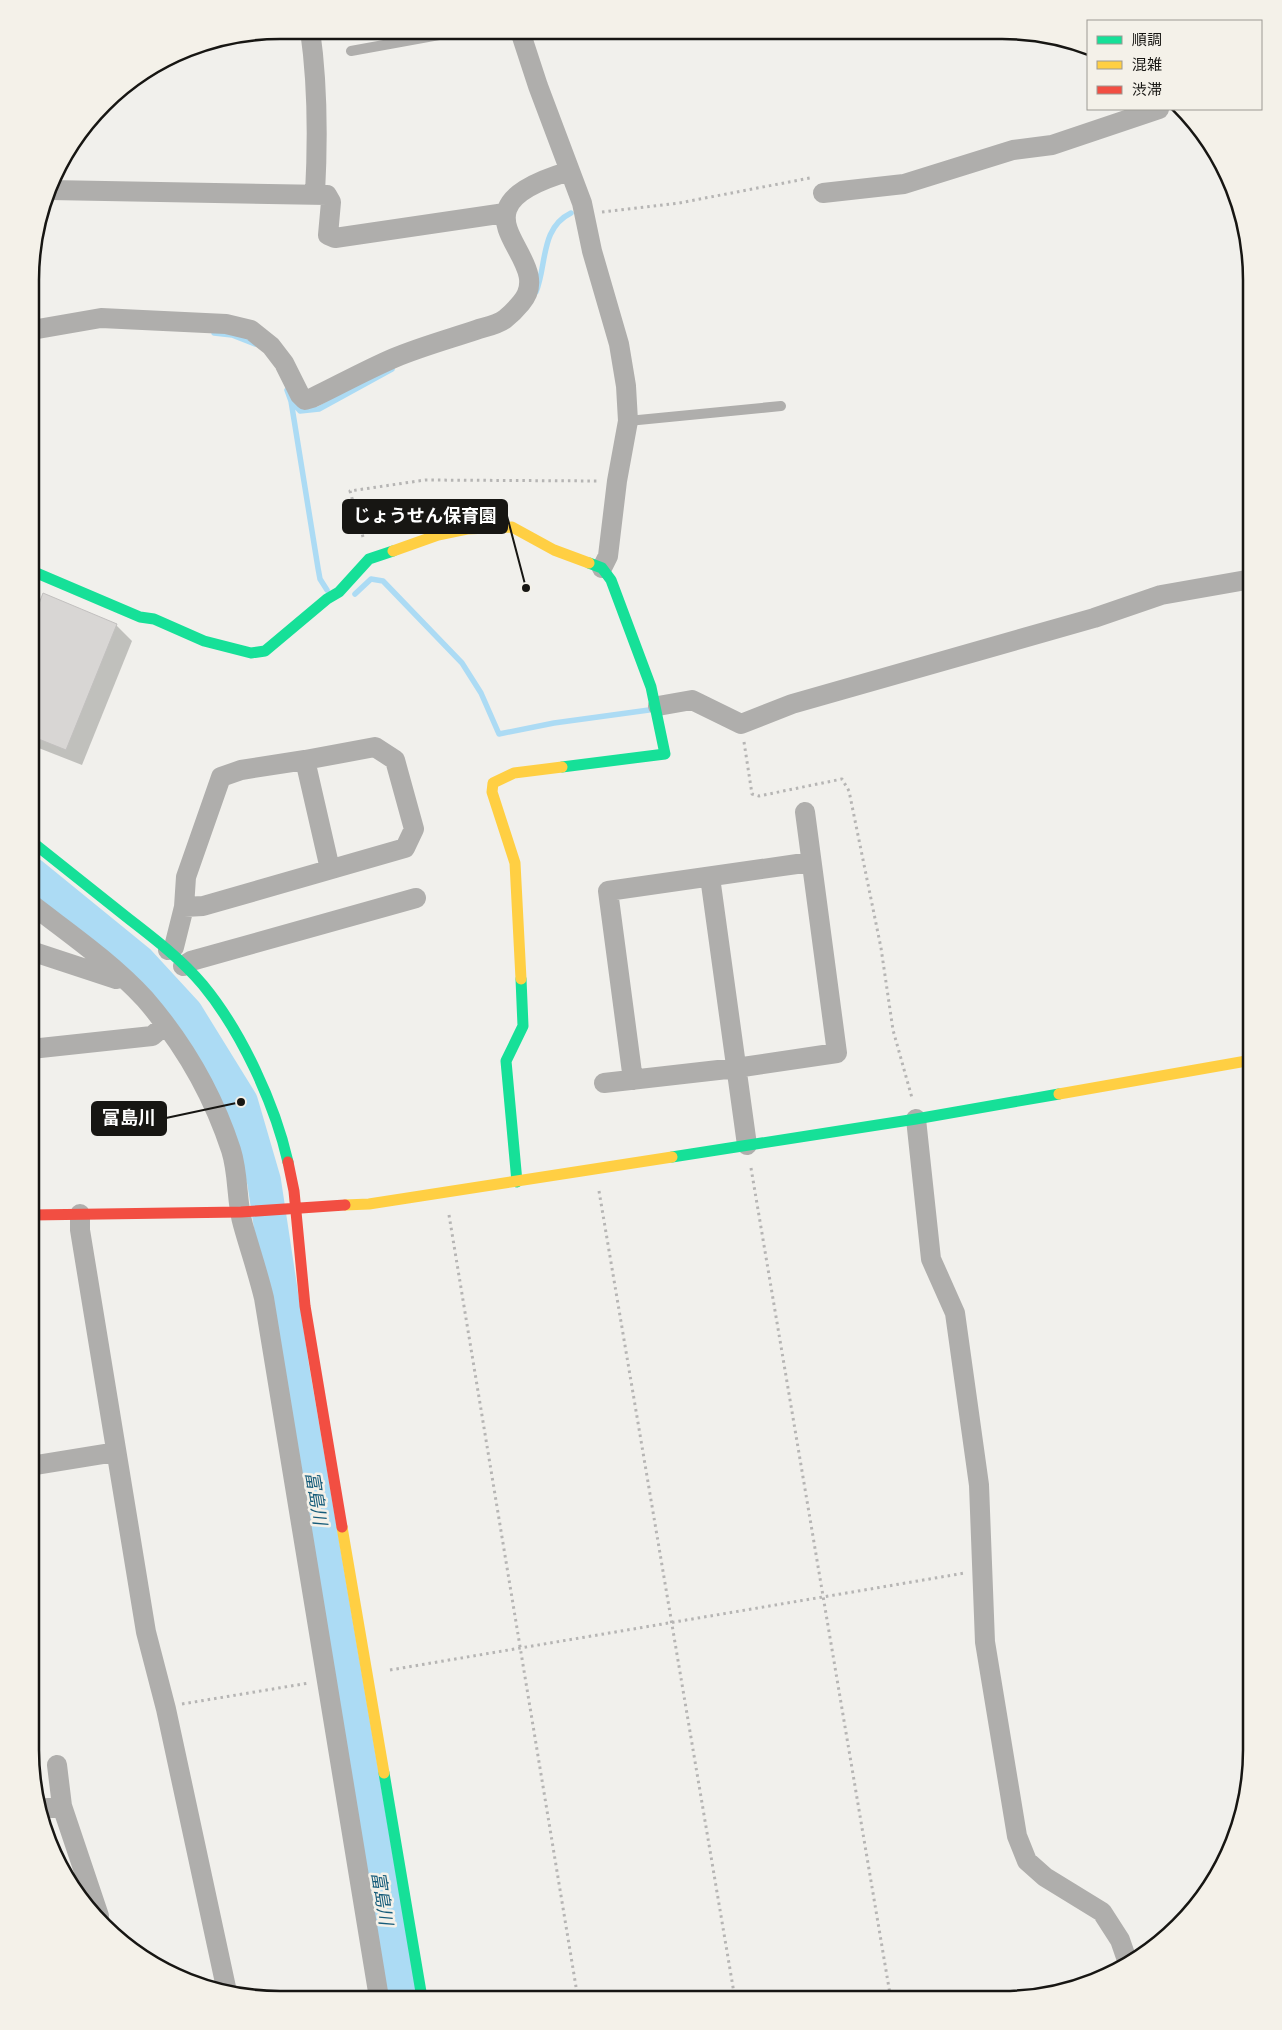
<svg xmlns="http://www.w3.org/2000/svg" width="1282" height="2030" viewBox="0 0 1282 2030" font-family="Ubuntu,'Noto Sans JP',sans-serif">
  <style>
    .shadow { fill: #0003 }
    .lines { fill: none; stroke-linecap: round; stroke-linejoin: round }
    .stream { stroke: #acdbf4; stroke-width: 5.5 }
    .river { stroke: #acdbf4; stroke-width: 34 }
    .building { fill: #d8d6d4; stroke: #c2c0bf }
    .path { stroke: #b6b5b4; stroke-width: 3; stroke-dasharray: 2.5 4; stroke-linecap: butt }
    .lane { stroke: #afaeac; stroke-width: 10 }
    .street { stroke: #afaeac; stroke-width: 20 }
    .fast { stroke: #16e098; stroke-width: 11 }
    .slow { stroke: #ffcf43; stroke-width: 11 }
    .jam { stroke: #f24e42; stroke-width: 11 }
    .labels { text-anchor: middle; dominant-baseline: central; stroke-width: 5; stroke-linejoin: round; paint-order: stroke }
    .water-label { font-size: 18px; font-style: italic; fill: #165c7a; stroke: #f4f1e9 }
    .rim { fill: none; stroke: #171613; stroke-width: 2.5 }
    .leader { fill: none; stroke: #171613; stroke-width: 2 }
    .callout-dot { fill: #171613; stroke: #f4f1e9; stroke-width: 2 }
    .callout { fill: #171613; stroke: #171613; stroke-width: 2 }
    .callout-label { font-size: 18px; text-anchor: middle; font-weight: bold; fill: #fff }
  </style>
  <rect width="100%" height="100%" fill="#f1f0ec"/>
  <path class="shadow" d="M44,594L116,625L132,641L82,765L31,745L32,625Z"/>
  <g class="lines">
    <path class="stream" d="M536,292C547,265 540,228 571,213
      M214,333L232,335L255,344
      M287,390L291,401L318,568L320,579L327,590
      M291,401L300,411L319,409L392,369
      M355,594L371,579L383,581L462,663L481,693L499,734L554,723L649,710"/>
    <path class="river" d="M31,874L139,962L186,1013L241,1102L264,1181L292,1366L400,1998"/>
  </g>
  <path class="building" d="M43,593L117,624L66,750L31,736L32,622Z"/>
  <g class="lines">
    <path class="path" d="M602,212L679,203L810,178
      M363,537L350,491L425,480L599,481
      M744,742L752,794L759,796L842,779L849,791L881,948L893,1030L912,1098
      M751,1168L891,2000
      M599,1191L735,1999
      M449,1215L578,1999
      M390,1670L965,1573
      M182,1704L309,1683"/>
    <path class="lane" d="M351,51L461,31
      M628,421L781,406"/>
    <path class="street" d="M310,30C318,85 318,138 315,194
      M520,31L538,86L582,203L592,251L619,344L626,386L628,421L617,481L608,556L602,568
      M50,190L327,195L331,202L328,235L335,238L505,213
      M823,193L904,184L1013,150L1052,145L1159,109
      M32,330L101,318L226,324L251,330L271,346L284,363L300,395L305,400L312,398C339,385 366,370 394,358C420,347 449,339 476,330C485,327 497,325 505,319C510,315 516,309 521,303C561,257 435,211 570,171
      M658,706L692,700L741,724L792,704L1094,618L1161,595L1252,579
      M710,877L747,1145
      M31,904C70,934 112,963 145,999C183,1043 213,1095 231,1150C239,1175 236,1201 243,1225C250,1250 258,1273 264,1298L379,1998
      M184,907L203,906L405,848L414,829L395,760L375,747L305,760
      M168,950L174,947L184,907L186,877L221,777L241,770L305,760L330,869
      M31,951L116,979L120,978
      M183,966L191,961L416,898
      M31,1049L152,1036L165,1025
      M633,1080L608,891L811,862
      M604,1083L736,1068L837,1053L805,812
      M916,1119L931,1259L955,1313L979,1485L985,1642L1017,1836L1027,1861L1045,1877L1102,1912L1120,1940L1128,1963
      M80,1214V1230L146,1632L166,1709L227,1992
      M30,1466L116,1452
      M57,1765L62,1806L99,1916
      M42,1809L62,1806"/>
    <path class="fast" d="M32,571L140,617L154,619L204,641L251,653L265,651L327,599L339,592L369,559L393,551
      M562,767L665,754L651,687L611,580L602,568L589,563
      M31,841C64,867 96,893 129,919C155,939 182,960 203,985C241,1031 275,1104 288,1162
      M672,1157L916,1119L1059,1094
      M517,1182L506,1061L523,1026L521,979
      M384,1773L422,1998"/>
    <path class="slow" d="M393,551L438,535L467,529L512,527L554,550L589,563
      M521,979L515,863L492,792L493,783L514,773L562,767
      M1059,1094L1252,1060
      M345,1205L369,1204L672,1157
      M342,1527L384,1773"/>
    <path class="jam" d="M288,1162L294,1191L305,1306L342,1527
      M31,1215L241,1212L345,1205"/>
  </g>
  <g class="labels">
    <g class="water-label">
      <text transform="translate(317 1498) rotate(81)">富島川</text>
      <text transform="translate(383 1898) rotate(81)">富島川</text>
    </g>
  </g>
  <path d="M0 0H1282V2030H0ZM280 39H1002A241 241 0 0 1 1243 280V1750A241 241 0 0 1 1002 1991H280A241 241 0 0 1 39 1750V280A241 241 0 0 1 280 39Z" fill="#f4f1e9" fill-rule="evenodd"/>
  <path class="rim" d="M280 39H1002A241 241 0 0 1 1243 280V1750A241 241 0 0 1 1002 1991H280A241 241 0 0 1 39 1750V280A241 241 0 0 1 280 39Z"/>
  <path class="leader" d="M526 588L507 516M241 1102L166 1118"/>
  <g class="callout-dot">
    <circle cx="526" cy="588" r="5"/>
    <circle cx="241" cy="1102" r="5"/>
  </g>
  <g class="callout">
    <rect x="343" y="500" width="164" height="33" rx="5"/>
    <rect x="92" y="1102" width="74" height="33" rx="5"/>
  </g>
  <g class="callout-label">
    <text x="425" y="522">じょうせん保育園</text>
    <text x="129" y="1124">富島川</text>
  </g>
  <rect x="1087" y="20" width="175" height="90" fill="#f4f1e9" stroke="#9c9993"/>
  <rect x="1097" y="36" width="25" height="8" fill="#16e098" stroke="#9c9993"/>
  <text x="1132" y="45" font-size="15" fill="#171613">順調</text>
  <rect x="1097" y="61" width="25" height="8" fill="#ffcf43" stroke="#9c9993"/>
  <text x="1132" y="70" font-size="15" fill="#171613">混雑</text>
  <rect x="1097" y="86" width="25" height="8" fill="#f24e42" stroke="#9c9993"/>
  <text x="1132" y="95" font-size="15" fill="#171613">渋滞</text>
</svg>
